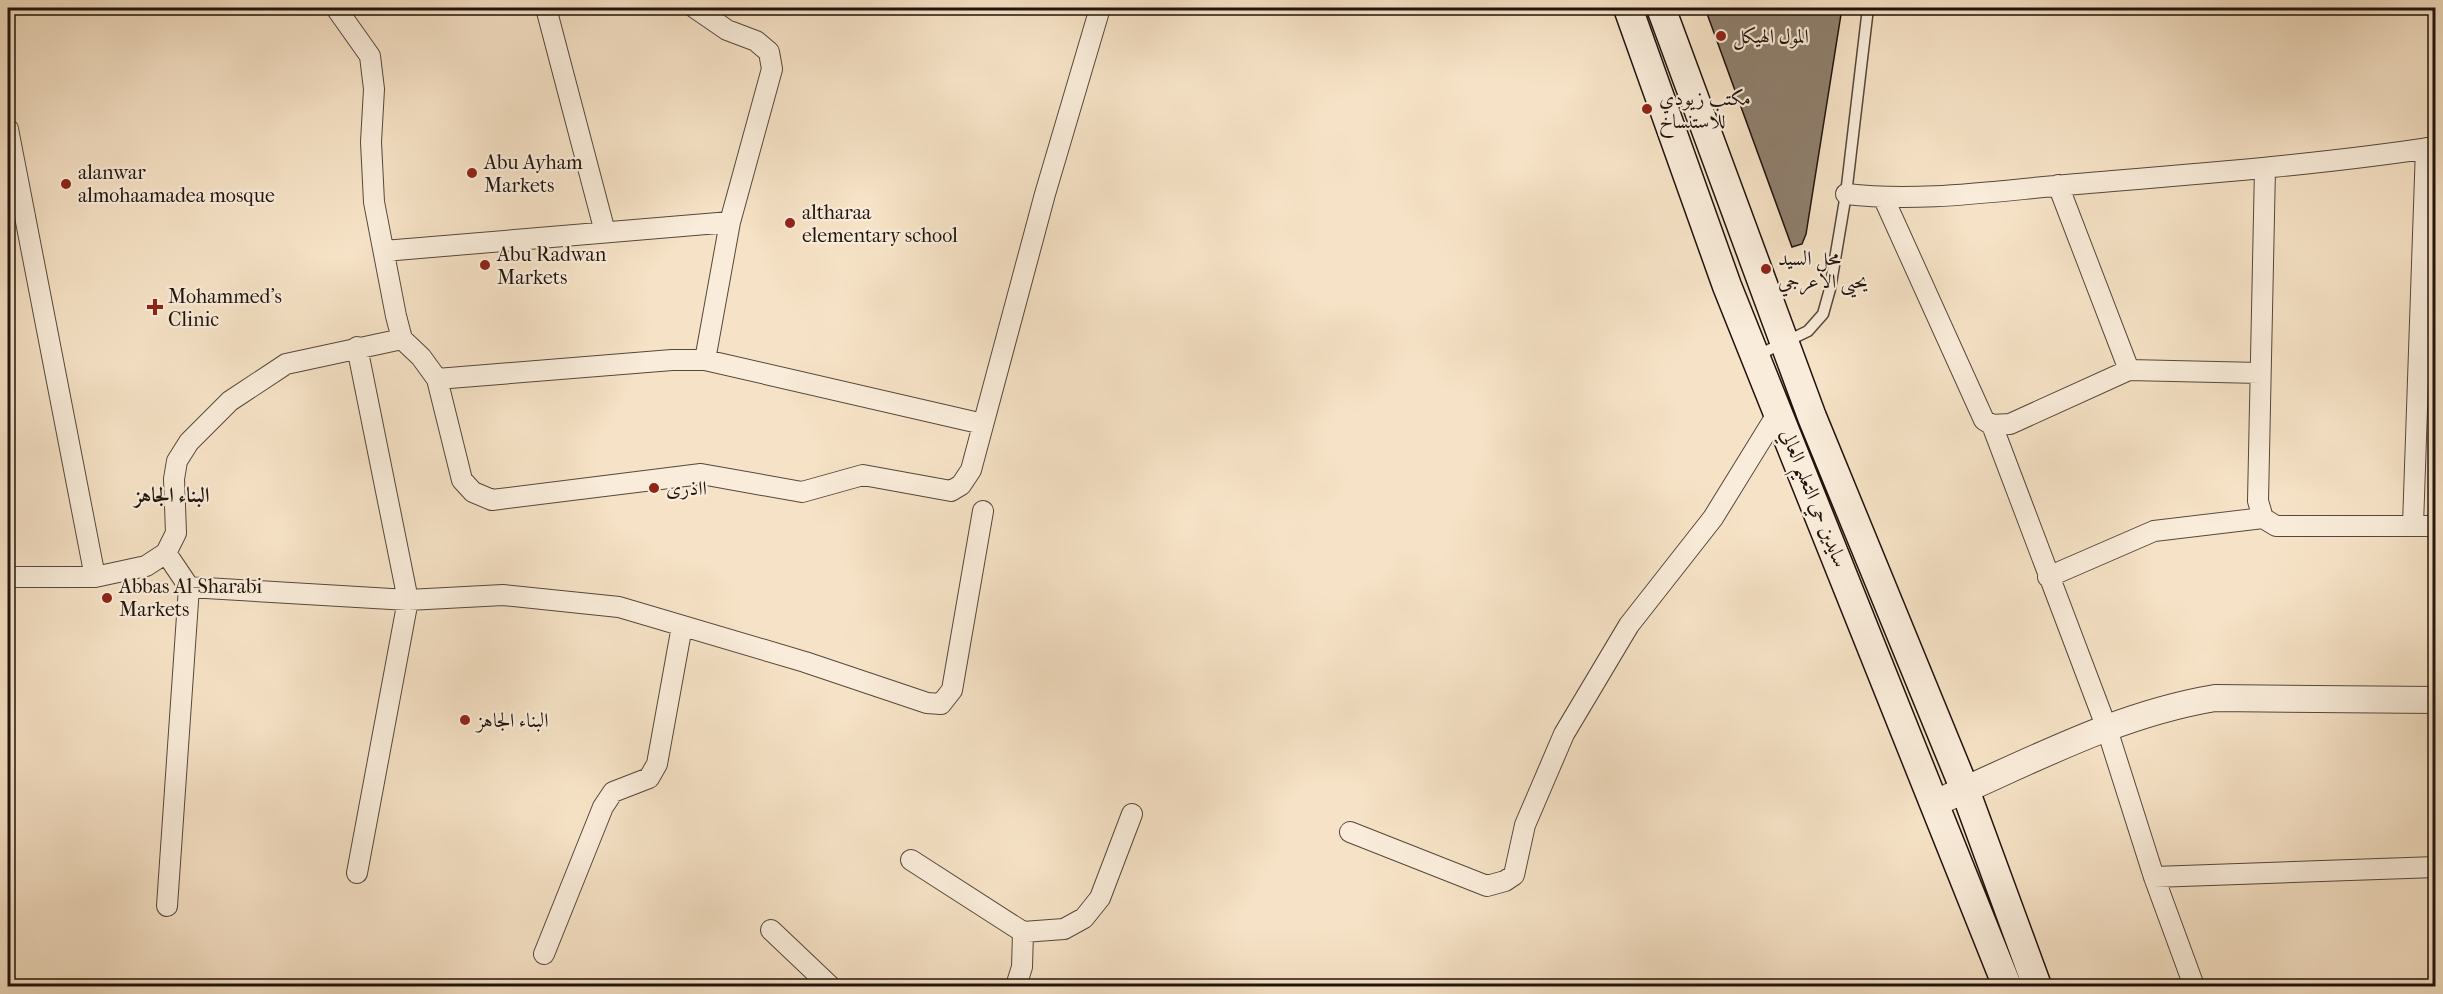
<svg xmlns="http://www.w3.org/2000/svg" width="2443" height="994" viewBox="0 0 2443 994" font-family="'IM FELL French Canon',Amiri,serif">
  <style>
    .building { fill: #8f7f6d; stroke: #20130d; stroke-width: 1.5 }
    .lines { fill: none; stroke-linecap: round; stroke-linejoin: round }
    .service-casing { stroke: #56473b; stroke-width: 13 }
    .minor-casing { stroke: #56473b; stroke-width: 22 }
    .tertiary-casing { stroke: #56473b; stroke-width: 28 }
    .secondary-casing { stroke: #20130d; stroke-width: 31 }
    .service { stroke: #f9ecda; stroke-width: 10 }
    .minor { stroke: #f9ecda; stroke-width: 20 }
    .tertiary { stroke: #f9ecda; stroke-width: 26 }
    .secondary { stroke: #f9ecda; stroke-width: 28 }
    .poi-dot { fill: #8f2418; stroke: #f9ecda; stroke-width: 2 }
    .labels { text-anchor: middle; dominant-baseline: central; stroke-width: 4.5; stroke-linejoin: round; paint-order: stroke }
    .poi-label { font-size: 20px; fill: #20130d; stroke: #f9ecda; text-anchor: start }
    .street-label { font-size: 20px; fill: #20130d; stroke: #f9ecda }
    .neighbourhood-label { font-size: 21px; font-weight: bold; fill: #20130d; stroke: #f9ecda }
  </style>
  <rect width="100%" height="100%" fill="#f6e2c6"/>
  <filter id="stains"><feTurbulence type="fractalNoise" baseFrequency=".00333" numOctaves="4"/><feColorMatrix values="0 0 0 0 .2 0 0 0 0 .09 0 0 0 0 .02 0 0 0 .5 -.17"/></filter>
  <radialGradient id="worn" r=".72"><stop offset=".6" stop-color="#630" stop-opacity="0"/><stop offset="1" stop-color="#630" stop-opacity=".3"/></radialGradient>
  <path class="building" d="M1705,8H1842L1806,234L1802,244L1792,247Z"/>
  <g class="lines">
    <defs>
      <path id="service" d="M1756,356L1808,331L1823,314L1830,289L1846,194L1868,8"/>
      <path id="minor" d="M336,8L370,56L374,89L371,142L374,202L396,316L402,339L421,357L437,379L462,480L473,492L492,500L701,474L802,492L863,475L951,491L961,485L971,470L1045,194L1100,8
        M546,8L605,232
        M695,8L727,30L756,41L769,52L772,69L730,222L705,360
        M8,129L95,577
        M2265,168L2258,501L2263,518L2276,526H2436
        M2058,185L2129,370
        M1846,194C1922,203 2002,190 2077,184C2197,174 2317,165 2436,147
        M1884,199L1984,420L1992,425L2010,424L2129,370L2260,373
        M384,251L730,222
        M437,379L672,360H705L983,424
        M1992,425L2106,726L2154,877L2194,986
        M2413,525L2426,148
        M166,553L189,587L408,600L503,595L619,607L805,662L927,703L941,704L952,690L983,511
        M8,577H95L146,566L166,553L176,533L174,479L177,461L189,442L230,401L286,364L402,339
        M2048,577L2154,531L2263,518
        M1350,832L1487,886L1505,881L1514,875L1525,825L1564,734L1629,625L1713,518L1779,411
        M911,860L1023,932L1064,929L1084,918L1100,898L1132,814
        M357,873L408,600L357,347
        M2154,877L2436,867
        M167,906L189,587
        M771,930L830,986
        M544,954L603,807L613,792L649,778L657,764L682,626
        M1016,986L1022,967L1023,932"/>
      <path id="tertiary" d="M1935,803C2028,763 2114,715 2215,698L2436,700"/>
      <path id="secondary" d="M1628,8L1727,286L2007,986
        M1661,8L1812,417L1965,790L2037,986"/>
    </defs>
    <use href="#service" class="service-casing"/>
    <use href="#minor" class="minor-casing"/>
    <use href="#tertiary" class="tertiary-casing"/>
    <use href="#secondary" class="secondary-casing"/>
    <use href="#service" class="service"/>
    <use href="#minor" class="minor"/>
    <use href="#tertiary" class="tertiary"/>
    <use href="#secondary" class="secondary"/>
  </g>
  <g class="poi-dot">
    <circle cx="1721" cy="36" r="6"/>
    <circle cx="1647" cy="109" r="6"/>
    <circle cx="472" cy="173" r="6"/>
    <circle cx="66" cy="184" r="6"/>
    <circle cx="790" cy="223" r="6"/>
    <circle cx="485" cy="265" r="6"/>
    <circle cx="1766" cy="269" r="6"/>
    <path d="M152 298h6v6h6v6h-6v6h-6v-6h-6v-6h6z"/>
    <circle cx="654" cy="488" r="6"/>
    <circle cx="107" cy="598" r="6"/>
    <circle cx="465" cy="720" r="6"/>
  </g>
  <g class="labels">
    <g class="poi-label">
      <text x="1733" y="36">المول الهيكل</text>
      <text x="1659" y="98">مكتب زيودي<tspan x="1659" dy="23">للاستنساخ</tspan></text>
      <text x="484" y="162">Abu Ayham<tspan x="484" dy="23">Markets</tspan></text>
      <text x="78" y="172">alanwar<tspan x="78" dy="23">almohaamadea mosque</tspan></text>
      <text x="802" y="212">altharaa<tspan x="802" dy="23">elementary school</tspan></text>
      <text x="497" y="254">Abu Radwan<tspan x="497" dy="23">Markets</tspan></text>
      <text x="1778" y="258">محل السيد<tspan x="1778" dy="23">يحيى الاعرجي</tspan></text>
      <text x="168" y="296">Mohammed's<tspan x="168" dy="23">Clinic</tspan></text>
      <text x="666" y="488">ااذرى</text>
      <text x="119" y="586">Abbas Al-Sharabi<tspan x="119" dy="23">Markets</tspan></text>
      <text x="477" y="720">البناء الجاهز</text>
    </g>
    <g class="street-label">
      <text transform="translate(1814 498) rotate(68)">سايدين حي التعليم العالي</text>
    </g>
    <g class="neighbourhood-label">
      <text x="172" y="495">البناء الجاهز</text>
    </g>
  </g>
  <rect width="2443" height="994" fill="none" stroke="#f6e2c6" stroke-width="30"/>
  <rect x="9" y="9" width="2425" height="976" fill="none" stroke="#20130d" stroke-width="3"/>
  <rect x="15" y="15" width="2413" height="964" fill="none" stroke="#20130d" stroke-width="1.5"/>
  <rect width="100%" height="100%" filter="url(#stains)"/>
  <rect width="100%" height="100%" fill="url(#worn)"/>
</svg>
